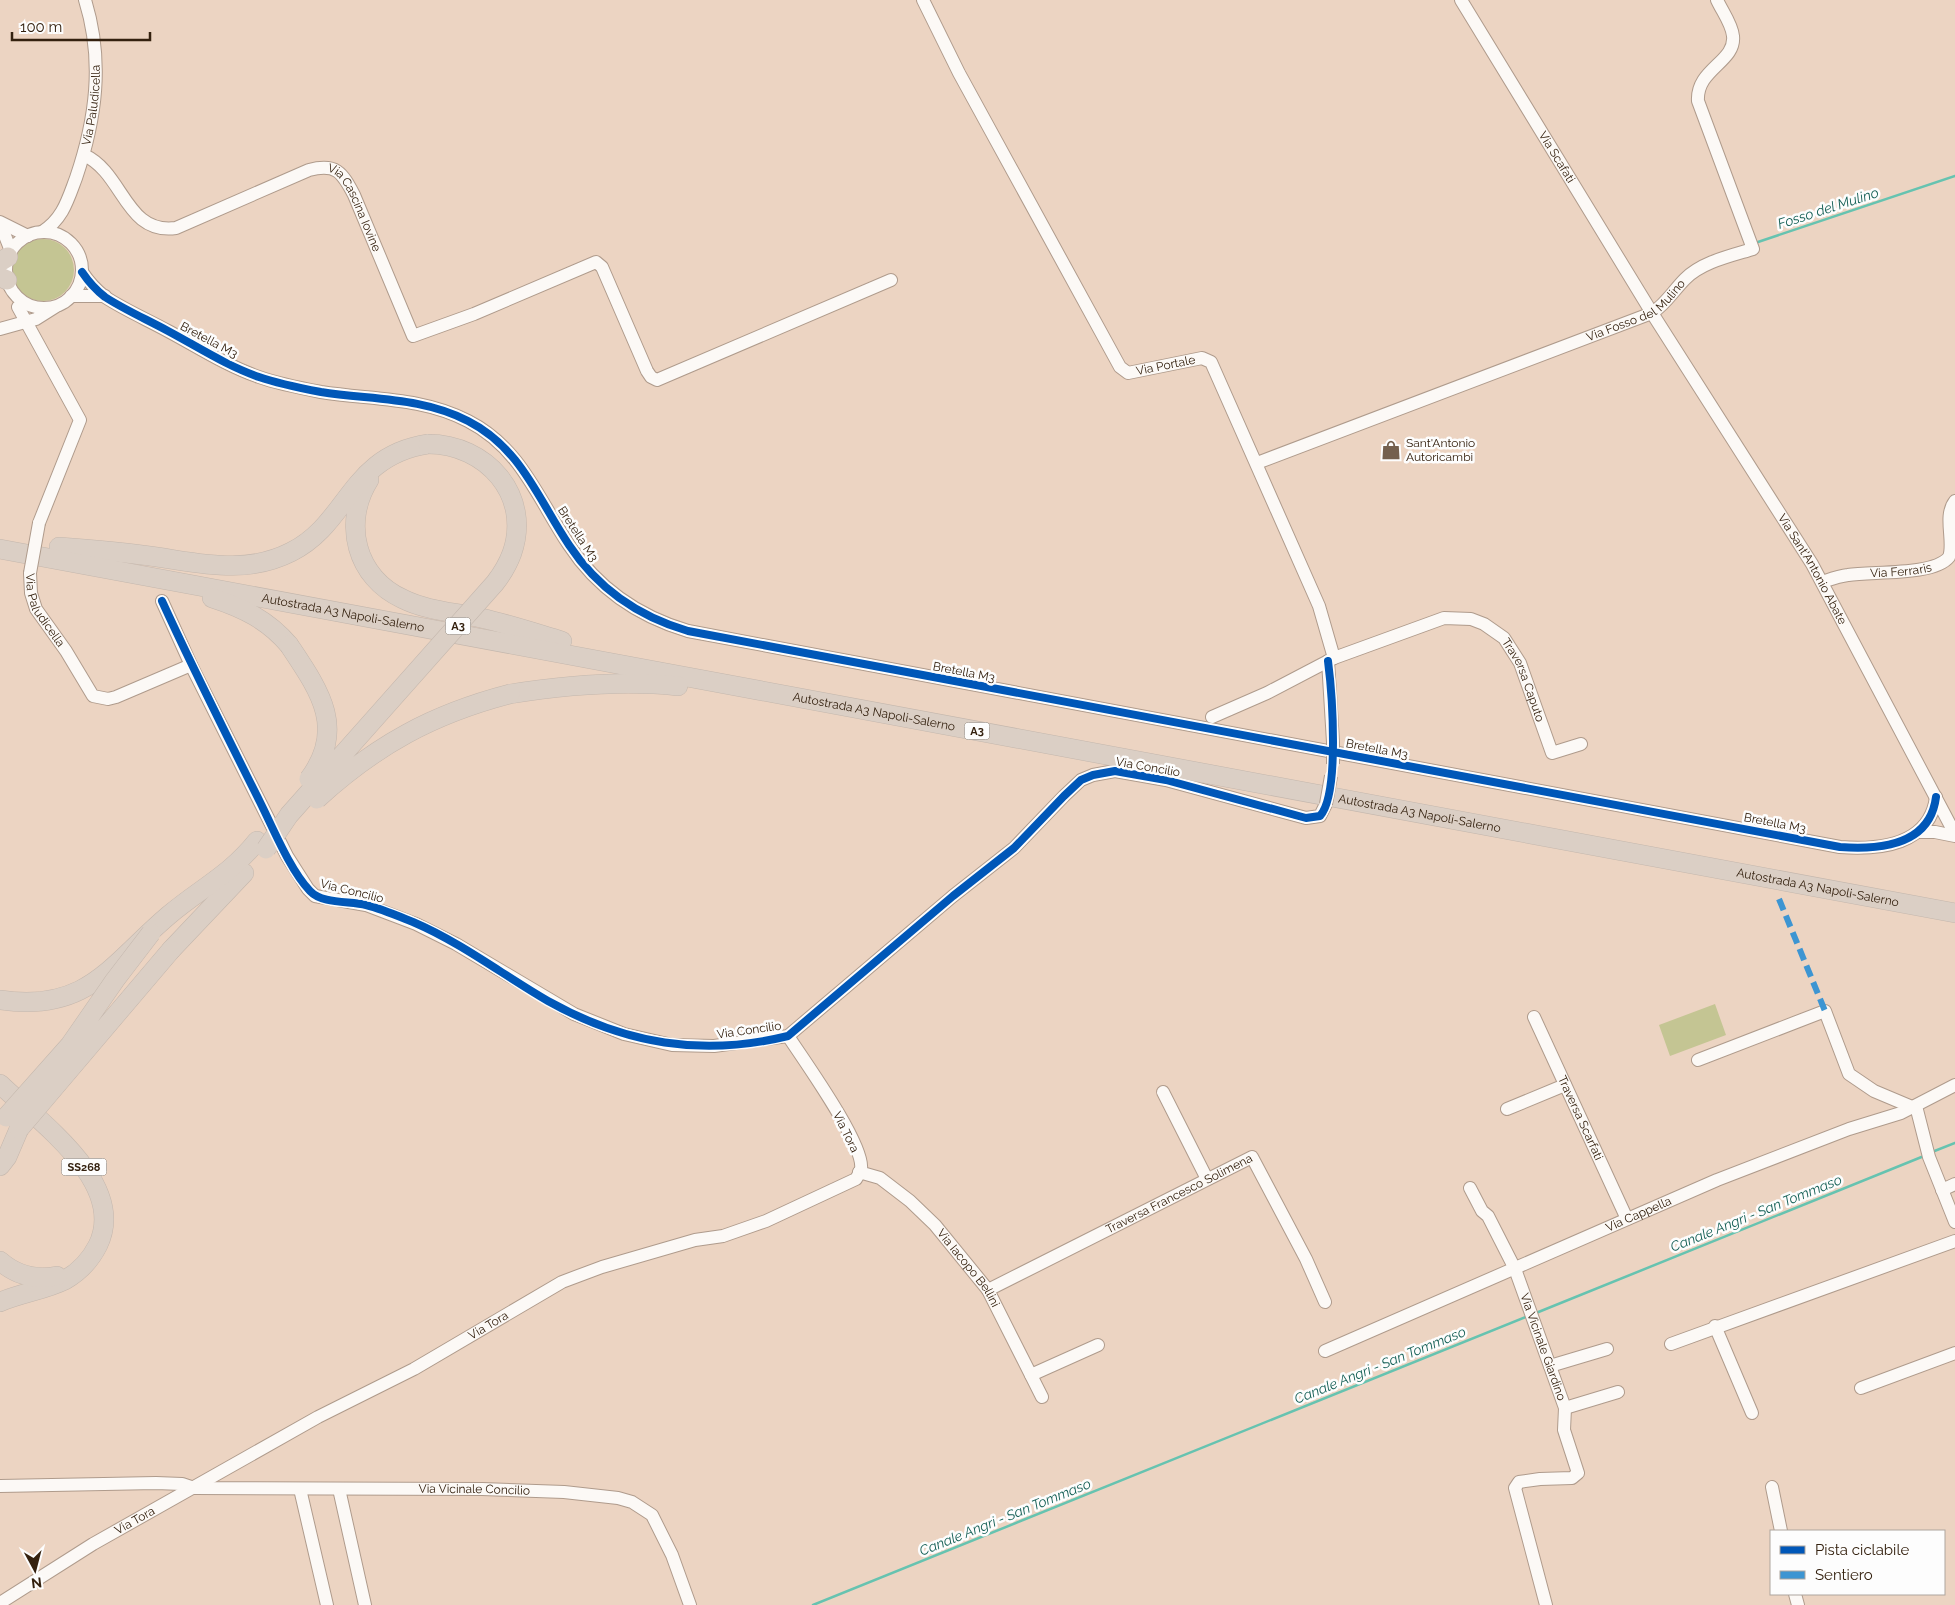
<svg xmlns="http://www.w3.org/2000/svg" width="1955" height="1605" viewBox="0 0 1955 1605" font-family="Raleway,sans-serif">
  <style>
    .green { fill: #c4c593 }
    .lines { fill: none; stroke-linecap: round; stroke-linejoin: round }
    .stream { stroke: #66c3b0; stroke-width: 2.5 }
    .minor-casing { stroke: #af9b8c; stroke-width: 14 }
    .highway-casing { stroke: #c4b7ad; stroke-width: 20 }
    .minor { stroke: #fcf9f6; stroke-width: 12 }
    .highway { stroke: #dbcfc5; stroke-width: 19 }
    .minor-bridge-casing { stroke: #af9b8c; stroke-width: 14; stroke-linecap: butt }
    .highway-bridge-casing { stroke: #c4b7ad; stroke-width: 20; stroke-linecap: butt }
    .minor-bridge { stroke: #fcf9f6; stroke-width: 12 }
    .highway-bridge { stroke: #dbcfc5; stroke-width: 19 }
    .quiet { stroke: #3d95d2; stroke-width: 6; stroke-dasharray: 12 6; stroke-linecap: butt }
    .cycleway-casing { stroke: #fdfdfd; stroke-width: 11 }
    .cycleway { stroke: #0057b8; stroke-width: 8 }
    .labels { text-anchor: middle; dominant-baseline: central; stroke-width: 5; stroke-linejoin: round; paint-order: stroke }
    .shield { fill: #fdfdfd; stroke: #706356; stroke-width: 1 }
    .shield-label { font-size: 11px; font-weight: bold; fill: #34210f }
    .street-label { font-size: 12px; fill: #34210f; stroke: #fdfdfd }
    .poi-label { font-size: 12px; fill: #34210f; stroke: #fdfdfd; text-anchor: start }
    .water-label { font-size: 14px; font-style: italic; fill: #145f55; stroke: #fdfdfd }
  </style>
  <rect width="100%" height="100%" fill="#ecd4c2"/>
  <path class="green" d="M12 270a31 31 0 1 1 62 0a31 31 0 1 1-62 0Z
    M1715,1004L1726,1035L1670,1056L1659,1025Z"/>
  <g class="lines">
    <path class="stream" d="M1755,243L1955,176
      M1932,1152L1955,1143
      M1536,1313L1924,1156
      M813,1605L1528,1316"/>
    <defs>
      <g id="minor">
        <path id="s1" d="M923,0L959,73L1120,367L1128,373L1202,358L1211,362L1319,606L1334,658L1267,693L1212,717"/>
        <path id="s2" d="M1461,0L1652,313L1812,564L1955,834"/>
        <path id="s3" d="M84,155C124,173 125,235 176,228L309,170C336,163 342,172 354,195L413,336L474,314L596,262L602,267L647,371L651,377L657,380L891,280"/>
        <path d="M0,222L28,236"/>
        <path d="M0,223L11,251"/>
        <path id="s4" d="M42,232C63,219 68,199 76,178C96,119 104,61 85,0"/>
        <circle cx="44" cy="270" r="38"/>
        <path d="M82,272C88,281 96,290 105,297C125,310 148,320 168,331C198,347 227,366 259,377C279,384 300,388 321,392C372,400 422,397 468,421C521,448 538,499 569,545C598,589 637,616 688,631L1840,847C1880,850 1930,845 1936,797"/>
        <path d="M71,296H105"/>
        <path d="M18,307L80,420L39,523"/>
        <path d="M0,329L36,319L55,307"/>
        <path id="s5" d="M1257,463L1652,313C1666,304 1673,291 1685,279C1702,262 1730,256 1753,249L1698,101C1696,69 1736,62 1733,36C1732,24 1722,11 1717,0"/>
        <path id="s6" d="M30,573L31,593L36,609L66,651L93,696L108,699L116,697L191,665"/>
        <path id="s7" d="M1822,582C1831,579 1839,576 1848,575C1872,571 1934,576 1949,557C1955,542 1943,516 1955,501"/>
        <path d="M162,601L191,665L287,856L308,889L315,896L366,905L416,924L456,944L574,1014L624,1034L672,1045L714,1046L788,1036L953,896L1014,848L1064,796L1081,780L1093,775L1115,771L1166,780L1306,818L1320,816L1326,804"/>
        <path id="s8" d="M1334,658L1444,618L1471,619L1484,624L1504,638L1520,663L1552,753L1581,744"/>
        <path d="M1328,661L1333,742"/>
        <path d="M1920,832H1935L1955,836"/>
        <path id="s9" d="M1534,1017L1627,1219"/>
        <path d="M1698,1060L1825,1011L1849,1074L1874,1091L1912,1107"/>
        <path d="M1163,1092L1207,1179"/>
        <path d="M1916,1106L1929,1157L1955,1222"/>
        <path d="M1507,1109L1565,1085"/>
        <path id="s10" d="M859,1172L880,1178L910,1201L935,1225L988,1290L1042,1397"/>
        <path id="s11" d="M1470,1188L1482,1211L1488,1216L1515,1269L1565,1408L1564,1430L1578,1473L1572,1478L1540,1479L1519,1482L1515,1488L1546,1605"/>
        <path d="M1942,1190L1955,1184"/>
        <path id="s12" d="M988,1290L1252,1157L1306,1259L1325,1302"/>
        <path d="M1715,1326L1752,1413"/>
        <path d="M1671,1344L1955,1241"/>
        <path id="s13" d="M1325,1351L1717,1180L1849,1129L1901,1113L1955,1085"/>
        <path d="M1550,1366L1607,1349"/>
        <path d="M1031,1375L1098,1345"/>
        <path d="M1861,1388L1955,1353"/>
        <path d="M1565,1408L1618,1392"/>
        <path id="s14" d="M0,1486L156,1483L182,1484L194,1488L482,1489L564,1492L618,1498L632,1502L652,1515L672,1555L690,1605"/>
        <path d="M1772,1487L1781,1531"/>
        <path d="M300,1489L327,1605"/>
        <path d="M339,1489L365,1605"/>
        <path d="M1795,1594L1798,1605"/>
        <path id="s15" d="M0,1603L93,1544L318,1417L414,1369L562,1282L602,1267L695,1240L723,1236L766,1221L856,1179C858,1176 860,1172 861,1169C865,1145 803,1059 788,1036"/>
      </g>
      <g id="highway">
        <path d="M0,262L8,257"/>
        <path d="M0,277L7,280"/>
        <path d="M369,480C342,523 356,578 403,599C427,611 455,612 481,618C508,624 535,633 562,641"/>
        <path d="M59,547C87,549 114,551 142,555C194,561 242,577 291,552C349,523 349,456 428,444"/>
        <path id="s16" d="M0,549L1955,913"/>
        <path d="M212,598C243,608 268,620 289,645"/>
        <path d="M510,694C566,685 621,680 678,686"/>
        <path d="M171,950L244,873"/>
        <path d="M0,1000C88,1013 111,964 169,915C201,888 230,875 257,841"/>
        <path d="M0,1084C38,1121 128,1183 98,1245C91,1259 79,1272 65,1280C45,1290 21,1293 0,1302"/>
        <path d="M0,1166L7,1157L19,1129"/>
        <path d="M0,1261C16,1275 36,1280 57,1276"/>
      </g>
    </defs>
    <use href="#minor" class="minor-casing"/>
    <use href="#highway" class="highway-casing"/>
    <use href="#minor" class="minor"/>
    <use href="#highway" class="highway"/>
    <defs>
      <path id="minor-bridge" d="M30,573L39,523
        M1333,742V764
        M1326,804L1331,776"/>
      <path id="highway-bridge" d="M289,645C319,690 347,728 309,779
        M317,799C376,745 433,714 510,694
        M266,849L289,815L495,583C502,574 508,564 512,553C532,495 486,444 428,444
        M6,1117L70,1045L115,980L151,933
        M19,1129L171,950"/>
    </defs>
    <use href="#minor-bridge" class="minor-bridge-casing"/>
    <use href="#highway-bridge" class="highway-bridge-casing"/>
    <use href="#minor-bridge" class="minor-bridge"/>
    <use href="#highway-bridge" class="highway-bridge"/>
    <path class="quiet" d="M1779,899L1825,1011"/>
    <defs>
      <path id="cycleway" d="M82,272C88,281 96,290 105,297C125,310 148,320 168,331C198,347 227,366 259,377C279,384 300,388 321,392C372,400 422,397 468,421C521,448 538,499 569,545C598,589 637,616 688,631L1840,847C1880,850 1930,845 1936,797
        M162,601C193,669 227,736 260,802C273,828 290,870 310,891C322,904 349,901 366,905C382,909 398,916 413,922C462,943 503,975 548,1001C625,1044 702,1057 788,1036L953,896L1014,848L1064,796L1081,780L1093,775L1115,771L1166,780L1306,818L1320,816C1340,794 1332,692 1328,661"/>
    </defs>
    <use href="#cycleway" class="cycleway-casing"/>
    <use href="#cycleway" class="cycleway"/>
  </g>
  <defs>
    <symbol id="shop-bare" viewBox="-9 -9 18 18"><path d="M-5-2.5h2.3a2.7 3.5 0 0 1 5.4 0H5L5.5 6h-11ZM-1.5-2.5h3a1.5 2.3 0 0 0-3 0Z" fill="#74604e" stroke="#fdfdfd" stroke-width="2.5" paint-order="stroke"/></symbol>
  </defs>
  <g fill-rule="evenodd">
    <use href="#shop-bare" x="1377" y="436" width="28" height="28"/>
  </g>
  <g class="labels">
    <g class="shield">
      <rect x="445.5" y="617.5" width="25" height="17" rx="4"/>
      <rect x="964.5" y="722.5" width="25" height="17" rx="4"/>
      <rect x="61.5" y="1158.5" width="45" height="17" rx="4"/>
    </g>
    <g class="shield-label">
      <text x="458" y="626">A3</text>
      <text x="977" y="731">A3</text>
      <text x="84" y="1167">SS268</text>
    </g>
    <g class="street-label">
      <text stroke="none"><textPath href="#s4" startOffset="140">Via Paludicella</textPath></text>
      <text stroke="none"><textPath href="#s2" startOffset="184">Via Scafati</textPath></text>
      <text stroke="none"><textPath href="#s3" startOffset="338">Via Cascina Iovine</textPath></text>
      <text stroke="none"><textPath href="#s5" startOffset="410">Via Fosso del Mulino</textPath></text>
      <text transform="translate(209 340) rotate(28)">Bretella M3</text>
      <text stroke="none"><textPath href="#s1" startOffset="465">Via Portale</textPath></text>
      <text transform="translate(578 534) rotate(57)">Bretella M3</text>
      <text stroke="none"><textPath href="#s2" startOffset="669">Via Sant'Antonio Abate</textPath></text>
      <text stroke="none"><textPath href="#s7" startOffset="80">Via Ferraris</textPath></text>
      <text stroke="none"><textPath href="#s6" startOffset="41">Via Paludicella</textPath></text>
      <text stroke="none"><textPath href="#s16" startOffset="349">Autostrada A3 Napoli-Salerno</textPath></text>
      <text transform="translate(964 672) rotate(11)">Bretella M3</text>
      <text stroke="none"><textPath href="#s8" startOffset="229">Traversa Caputo</textPath></text>
      <text stroke="none"><textPath href="#s16" startOffset="889">Autostrada A3 Napoli-Salerno</textPath></text>
      <text transform="translate(1377 749) rotate(11)">Bretella M3</text>
      <text transform="translate(1148 767) rotate(10)">Via Concilio</text>
      <text stroke="none"><textPath href="#s16" startOffset="1444">Autostrada A3 Napoli-Salerno</textPath></text>
      <text transform="translate(1775 823) rotate(11)">Bretella M3</text>
      <text stroke="none"><textPath href="#s16" startOffset="1849">Autostrada A3 Napoli-Salerno</textPath></text>
      <text transform="translate(352 891) rotate(14)">Via Concilio</text>
      <text transform="translate(749 1030) rotate(-8)">Via Concilio</text>
      <text stroke="none"><textPath href="#s9" startOffset="111">Traversa Scarfati</textPath></text>
      <text transform="translate(846 1132) rotate(64)">Via Tora</text>
      <text stroke="none"><textPath href="#s12" startOffset="214">Traversa Francesco Solimena</textPath></text>
      <text stroke="none"><textPath href="#s13" startOffset="342">Via Cappella</textPath></text>
      <text stroke="none"><textPath href="#s10" startOffset="149">Via Iacopo Bellini</textPath></text>
      <text stroke="none"><textPath href="#s15" startOffset="562">Via Tora</textPath></text>
      <text stroke="none"><textPath href="#s11" startOffset="176">Via Vicinale Giardino</textPath></text>
      <text stroke="none"><textPath href="#s14" startOffset="475">Via Vicinale Concilio</textPath></text>
      <text stroke="none"><textPath href="#s15" startOffset="158">Via Tora</textPath></text>
    </g>
    <g class="poi-label">
      <text x="1406" y="443">Sant'Antonio<tspan x="1406" dy="14">Autoricambi</tspan></text>
    </g>
    <g class="water-label">
      <text transform="translate(1828 208) rotate(-18)">Fosso del Mulino</text>
      <text transform="translate(1756 1213) rotate(-22)">Canale Angri - San Tommaso</text>
      <text transform="translate(1380 1365) rotate(-22)">Canale Angri - San Tommaso</text>
      <text transform="translate(1005 1517) rotate(-22)">Canale Angri - San Tommaso</text>
    </g>
  </g>
  <rect x="1770" y="1530" width="175" height="65" fill="#fdfdfd" stroke="#ada59e"/>
  <rect x="1780" y="1546" width="25" height="8" fill="#0057b8" stroke="#ada59e"/>
  <text x="1815" y="1555" font-size="15" fill="#34210f">Pista ciclabile</text>
  <rect x="1780" y="1571" width="25" height="8" fill="#3d95d2" stroke="#ada59e"/>
  <text x="1815" y="1580" font-size="15" fill="#34210f">Sentiero</text>
  <g transform="translate(35 1570) rotate(173)" stroke="#fdfdfd" stroke-width="4" paint-order="stroke">
  <path d="M0-4L9 19L0 12L-9 19Z" fill="#34210f"/>
  <text y="-8" font-size="14" font-weight="bold" text-anchor="middle" fill="#34210f">N</text>
  </g>
  <path d="M12 32v8h138v-8" fill="none" stroke="#34210f" stroke-width="2.5"/>
  <text x="20" y="32" font-size="15" fill="#34210f" stroke="#fdfdfd" stroke-width="4" paint-order="stroke">100 m</text>
</svg>
